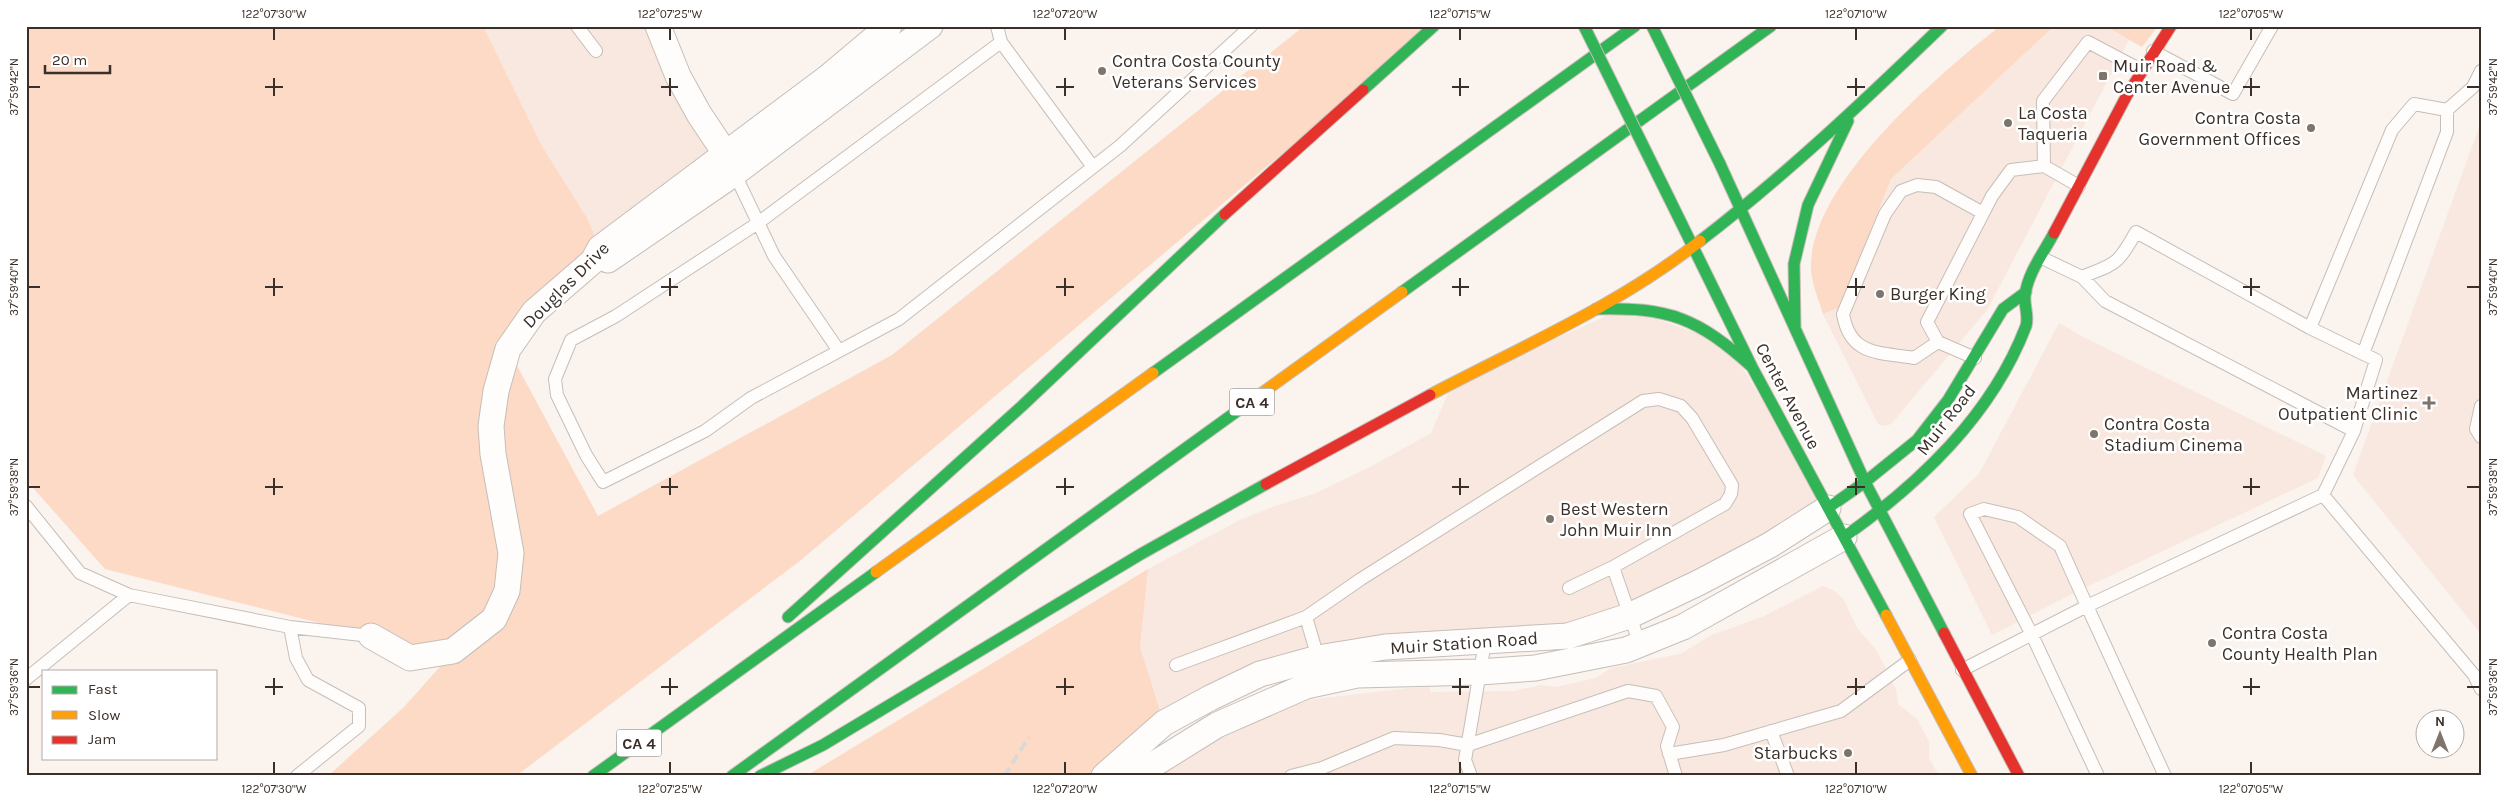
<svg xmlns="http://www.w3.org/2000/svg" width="2507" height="802" viewBox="0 0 2507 802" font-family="Karla,sans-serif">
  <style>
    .built { fill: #f8e8df }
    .green { fill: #fcdac6 }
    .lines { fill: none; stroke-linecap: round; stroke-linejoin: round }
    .lane-casing { stroke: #c6beb8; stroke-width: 14 }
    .street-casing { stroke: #c6beb8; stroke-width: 27 }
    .fast-casing { stroke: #c6beb8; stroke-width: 13 }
    .slow-casing { stroke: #c6beb8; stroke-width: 13 }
    .jam-casing { stroke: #c6beb8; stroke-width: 13 }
    .lane { stroke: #fefdfc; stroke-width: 12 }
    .street { stroke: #fefdfc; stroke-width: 25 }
    .fast { stroke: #30b455; stroke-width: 11 }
    .slow { stroke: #ff9f0a; stroke-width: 11 }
    .jam { stroke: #e5322d; stroke-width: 11 }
    .rail { stroke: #dbd9d7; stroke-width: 4; stroke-dasharray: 10 5; stroke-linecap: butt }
    .fast-bridge-casing { stroke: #c6beb8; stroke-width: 13; stroke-linecap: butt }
    .fast-bridge { stroke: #30b455; stroke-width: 11 }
    .ticks { fill: none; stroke: #3b3029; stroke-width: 2 }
    .poi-dot { fill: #7e746e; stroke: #fff; stroke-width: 2 }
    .labels { text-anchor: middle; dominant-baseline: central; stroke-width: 5; stroke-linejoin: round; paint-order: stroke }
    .shield { fill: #fff; stroke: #766e69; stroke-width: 1 }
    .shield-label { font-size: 16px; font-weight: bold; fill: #3b3029 }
    .poi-label { font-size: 18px; fill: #3b3029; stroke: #fff; text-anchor: start }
    .street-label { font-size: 18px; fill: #3b3029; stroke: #fff }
    .neatline { fill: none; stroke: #3b3029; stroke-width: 2 }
    .ticks-label { font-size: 12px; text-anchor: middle; fill: #3b3029 }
  </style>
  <rect width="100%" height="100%" fill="#faf3ee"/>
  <path class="built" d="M483,26H658L725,153L600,248L587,218L542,146Z
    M2054,26H2105L2129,40L1987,310L1891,424L1885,426L1878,424L1823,314L1840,307L1891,179Z
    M2481,122V634L2353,475Z
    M1625,308L1728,344L1828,508L1629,616L1318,658L1164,723L1140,647L1148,569L1240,520L1275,506L1314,494L1374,465L1431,433L1452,384Z
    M2059,323L2085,338L2326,456L2318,478L2082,589L1992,635L1934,517L1979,474Z
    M1823,586L1835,591L1844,600L1857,628L1877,651L1896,689L1898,704L1917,719L1929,742V758L1939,776H1135L1298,701L1410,688L1430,687V692L1514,691L1541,685L1556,687L1596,678L1611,668L1680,654L1712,635L1762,617Z"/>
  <path class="green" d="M26,26H483L542,146L587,218L600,248L508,349L598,516L892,355L1304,26H1433L801,560L516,776H328L404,707L453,652L410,658L371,636L105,569L26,480Z
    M2000,26H2054L1891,179L1840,307L1823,314C1819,300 1812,285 1811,270C1807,186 1939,74 2000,26Z
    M2105,26H2158L2142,47Z
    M1148,569L1140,647L1164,723L1104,776H806Z"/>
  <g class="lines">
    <defs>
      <path id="lane" d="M577,26L596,51
        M997,26L1001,42L1093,167
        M1001,42L758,223L616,316L571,340L555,379L557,395L586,455L603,482L705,431L751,398L899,319L1120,146L1251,26
        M2153,51L2233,94L2272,26
        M2447,110L2473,87L2481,71
        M2044,166L2043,101L2088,42L2141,70
        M733,170L774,256L839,351
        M2042,258L2082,277C2116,263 2117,266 2136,232L2310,328L2376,360L2354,431L2323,495
        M2082,277L2105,301L2354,431
        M2310,328L2392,130L2414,104L2447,110V132L2363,354
        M1938,342L1914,358C1879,352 1850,356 1843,314L1885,214L1901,191L1917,185L1936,187L1983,213
        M1975,358L1938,342L1927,322L1992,196L2011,170L2044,166L2079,186
        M2481,406L2476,429L2481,437
        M26,506L80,573L129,595L290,627L371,636
        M1569,588L1613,567
        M290,627L296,658L308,680L359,708V726L297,776
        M1318,658L1306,617L1361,579L1643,401L1659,399L1681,406L1692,418L1732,485L1731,494L1725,504L1613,567L1640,645
        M1176,665L1306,617
        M1962,670L2087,606L2165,776
        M26,679L129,595
        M1771,731L1788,776
        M1669,754L1724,745L1841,711L1910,660
        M1291,776L1322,768L1394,738L1439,740L1468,745L1628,691L1656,696L1673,727L1667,746L1676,776
        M1471,776L1465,760L1485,642
        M2098,776L2032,635L1970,514L1984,509L2018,517L2060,546L2087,606L2323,495L2474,675L2481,689"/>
      <path id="street" d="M658,26L678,76L699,114L725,153
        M608,260L735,173L930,26
        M371,636L410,658L453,651L494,619L507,591L511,553L493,454L491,426L496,391L508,349L534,312L593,261L600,248L827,78L889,26
        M1104,776L1164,723L1210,698L1260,674L1318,658L1385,647L1568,636L1629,616L1700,582L1770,545L1828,508
        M1135,776L1217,725L1306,686L1357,675L1480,672L1535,668L1626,650L1683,627L1844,537"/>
      <path id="fast" d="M1363,90L1434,26
        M1720,164L1865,482L1944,633
        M1670,200L1752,367L1886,615
        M1700,241C1786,175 1864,101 1942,26
        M1402,292L1771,26
        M1596,309C1669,307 1698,318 1752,367
        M1795,326L1794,264L1808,205L1848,121
        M1153,373L1635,26
        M1828,508L1865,482L1917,440L1948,400L2003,309L2026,292
        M1844,537C1920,483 1992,415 2026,326C2029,316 2024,306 2025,296C2027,274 2044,252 2054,233
        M788,617L1022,406L1225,214
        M593,776L876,572
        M732,776L1240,409
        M760,776L823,745L1141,554L1266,484"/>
      <path id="slow" d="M1430,395C1521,347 1619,305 1700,241
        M1240,409L1402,292
        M876,572L1153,373
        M1886,615L1972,776"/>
      <path id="jam" d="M1225,214L1363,90
        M2054,233L2127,95L2171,26
        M1266,484L1430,395
        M1944,633L2019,776"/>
    </defs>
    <use href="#lane" class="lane-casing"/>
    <use href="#street" class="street-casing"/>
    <use href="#fast" class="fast-casing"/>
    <use href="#slow" class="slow-casing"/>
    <use href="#jam" class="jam-casing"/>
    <use href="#lane" class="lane"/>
    <use href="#street" class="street"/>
    <use href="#fast" class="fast"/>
    <use href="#slow" class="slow"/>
    <use href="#jam" class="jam"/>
    <path class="rail" d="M1004,776L1029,737"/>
    <defs>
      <path id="fast-bridge" d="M1584,26L1670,200
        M1652,26L1720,164"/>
    </defs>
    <use href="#fast-bridge" class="fast-bridge-casing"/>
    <use href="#fast-bridge" class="fast-bridge"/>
  </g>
  <path class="ticks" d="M274,28V40M670,28V40M1065,28V40M1460,28V40M1856,28V40M2251,28V40M274,78V96M670,78V96M1065,78V96M1460,78V96M1856,78V96M2251,78V96M28,87H40M265,87H283M661,87H678M1056,87H1074M1452,87H1469M1847,87H1865M2243,87H2260M2467,87H2480M274,278V296M670,278V296M1065,278V296M1460,278V296M1856,278V296M2251,278V296M28,287H40M265,287H283M661,287H678M1056,287H1074M1452,287H1469M1847,287H1865M2243,287H2260M2467,287H2480M274,478V495M670,478V495M1065,478V495M1460,478V495M1856,478V495M2251,478V495M28,487H40M265,487H283M661,487H678M1056,487H1074M1452,487H1469M1847,487H1865M2243,487H2260M2467,487H2480M274,678V695M670,678V695M1065,678V695M1460,678V695M1856,678V695M2251,678V695M28,687H40M265,687H283M661,687H678M1056,687H1074M1452,687H1469M1847,687H1865M2243,687H2260M2467,687H2480M274,762V774M670,762V774M1065,762V774M1460,762V774M1856,762V774M2251,762V774"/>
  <g class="poi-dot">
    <circle cx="1102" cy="71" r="5"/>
    <rect x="2098" y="71" width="10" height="10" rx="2.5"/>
    <circle cx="2008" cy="123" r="5"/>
    <circle cx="2311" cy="128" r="5"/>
    <circle cx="1880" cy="294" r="5"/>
    <path d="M2426.5 395.5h5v5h5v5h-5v5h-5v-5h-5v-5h5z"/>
    <circle cx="2094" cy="434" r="5"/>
    <circle cx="1550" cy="519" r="5"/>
    <circle cx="2212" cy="643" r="5"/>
    <circle cx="1848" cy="753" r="5"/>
  </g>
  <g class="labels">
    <g class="shield">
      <rect x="1229.5" y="388.5" width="45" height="27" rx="4"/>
      <rect x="616.5" y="729.5" width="45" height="27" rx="4"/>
    </g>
    <g class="shield-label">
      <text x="1252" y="402">CA 4</text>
      <text x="639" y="743">CA 4</text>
    </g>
    <g class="poi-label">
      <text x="1112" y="61">Contra Costa County<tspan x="1112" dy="21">Veterans Services</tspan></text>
      <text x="2113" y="66">Muir Road &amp;<tspan x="2113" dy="21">Center Avenue</tspan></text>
      <text x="2018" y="113">La Costa<tspan x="2018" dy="21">Taqueria</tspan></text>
      <text x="2301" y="118" text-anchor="end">Contra Costa<tspan x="2301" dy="21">Government Offices</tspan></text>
      <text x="1890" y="294">Burger King</text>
      <text x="2418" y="393" text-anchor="end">Martinez<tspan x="2418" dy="21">Outpatient Clinic</tspan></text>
      <text x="2104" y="424">Contra Costa<tspan x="2104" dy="21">Stadium Cinema</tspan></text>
      <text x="1560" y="509">Best Western<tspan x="1560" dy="21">John Muir Inn</tspan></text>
      <text x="2222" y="633">Contra Costa<tspan x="2222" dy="21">County Health Plan</tspan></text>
      <text x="1838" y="753" text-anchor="end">Starbucks</text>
    </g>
    <g class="street-label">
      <text transform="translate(566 285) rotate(-45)">Douglas Drive</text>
      <text transform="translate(1788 396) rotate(62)">Center Avenue</text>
      <text transform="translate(1946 420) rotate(-52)">Muir Road</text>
      <text transform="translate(1464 643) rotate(-4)">Muir Station Road</text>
    </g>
  </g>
  <rect width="2507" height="802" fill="none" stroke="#ffffff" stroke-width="55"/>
  <rect x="42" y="670" width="175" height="90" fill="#ffffff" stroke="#b1aca9"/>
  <rect x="52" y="686" width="25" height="8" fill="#30b455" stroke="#b1aca9"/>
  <text x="88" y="694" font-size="15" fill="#3b3029">Fast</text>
  <rect x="52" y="711" width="25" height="8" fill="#ff9f0a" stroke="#b1aca9"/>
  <text x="88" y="720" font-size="15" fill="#3b3029">Slow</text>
  <rect x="52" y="736" width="25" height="8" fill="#e5322d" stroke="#b1aca9"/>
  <text x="88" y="744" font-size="15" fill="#3b3029">Jam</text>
  <g transform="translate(2440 734)"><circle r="24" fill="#ffffff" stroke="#b1aca9"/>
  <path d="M0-4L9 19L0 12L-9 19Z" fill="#7e746e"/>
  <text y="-8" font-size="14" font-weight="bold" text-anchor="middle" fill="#3b3029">N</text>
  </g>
  <path d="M45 65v8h65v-8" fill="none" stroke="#3b3029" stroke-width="2.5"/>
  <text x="52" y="65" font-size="15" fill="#3b3029" stroke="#ffffff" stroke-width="4" paint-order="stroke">20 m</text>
  <rect x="28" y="28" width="2452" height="746" class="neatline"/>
  <g class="ticks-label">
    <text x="274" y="18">122°07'30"W</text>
    <text x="670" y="18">122°07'25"W</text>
    <text x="1065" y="18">122°07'20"W</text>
    <text x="1460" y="18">122°07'15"W</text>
    <text x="1856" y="18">122°07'10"W</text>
    <text x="2251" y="18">122°07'05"W</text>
    <text transform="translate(14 87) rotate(-90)" y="4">37°59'42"N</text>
    <text transform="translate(2493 87) rotate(-90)" y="4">37°59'42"N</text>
    <text transform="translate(14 287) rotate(-90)" y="4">37°59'40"N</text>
    <text transform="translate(2493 287) rotate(-90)" y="4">37°59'40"N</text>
    <text transform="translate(14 487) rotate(-90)" y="4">37°59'38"N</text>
    <text transform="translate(2493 487) rotate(-90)" y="4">37°59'38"N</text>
    <text transform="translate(14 687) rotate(-90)" y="4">37°59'36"N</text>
    <text transform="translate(2493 687) rotate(-90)" y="4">37°59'36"N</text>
    <text x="274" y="793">122°07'30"W</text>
    <text x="670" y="793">122°07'25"W</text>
    <text x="1065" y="793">122°07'20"W</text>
    <text x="1460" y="793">122°07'15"W</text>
    <text x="1856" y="793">122°07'10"W</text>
    <text x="2251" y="793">122°07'05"W</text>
  </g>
</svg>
